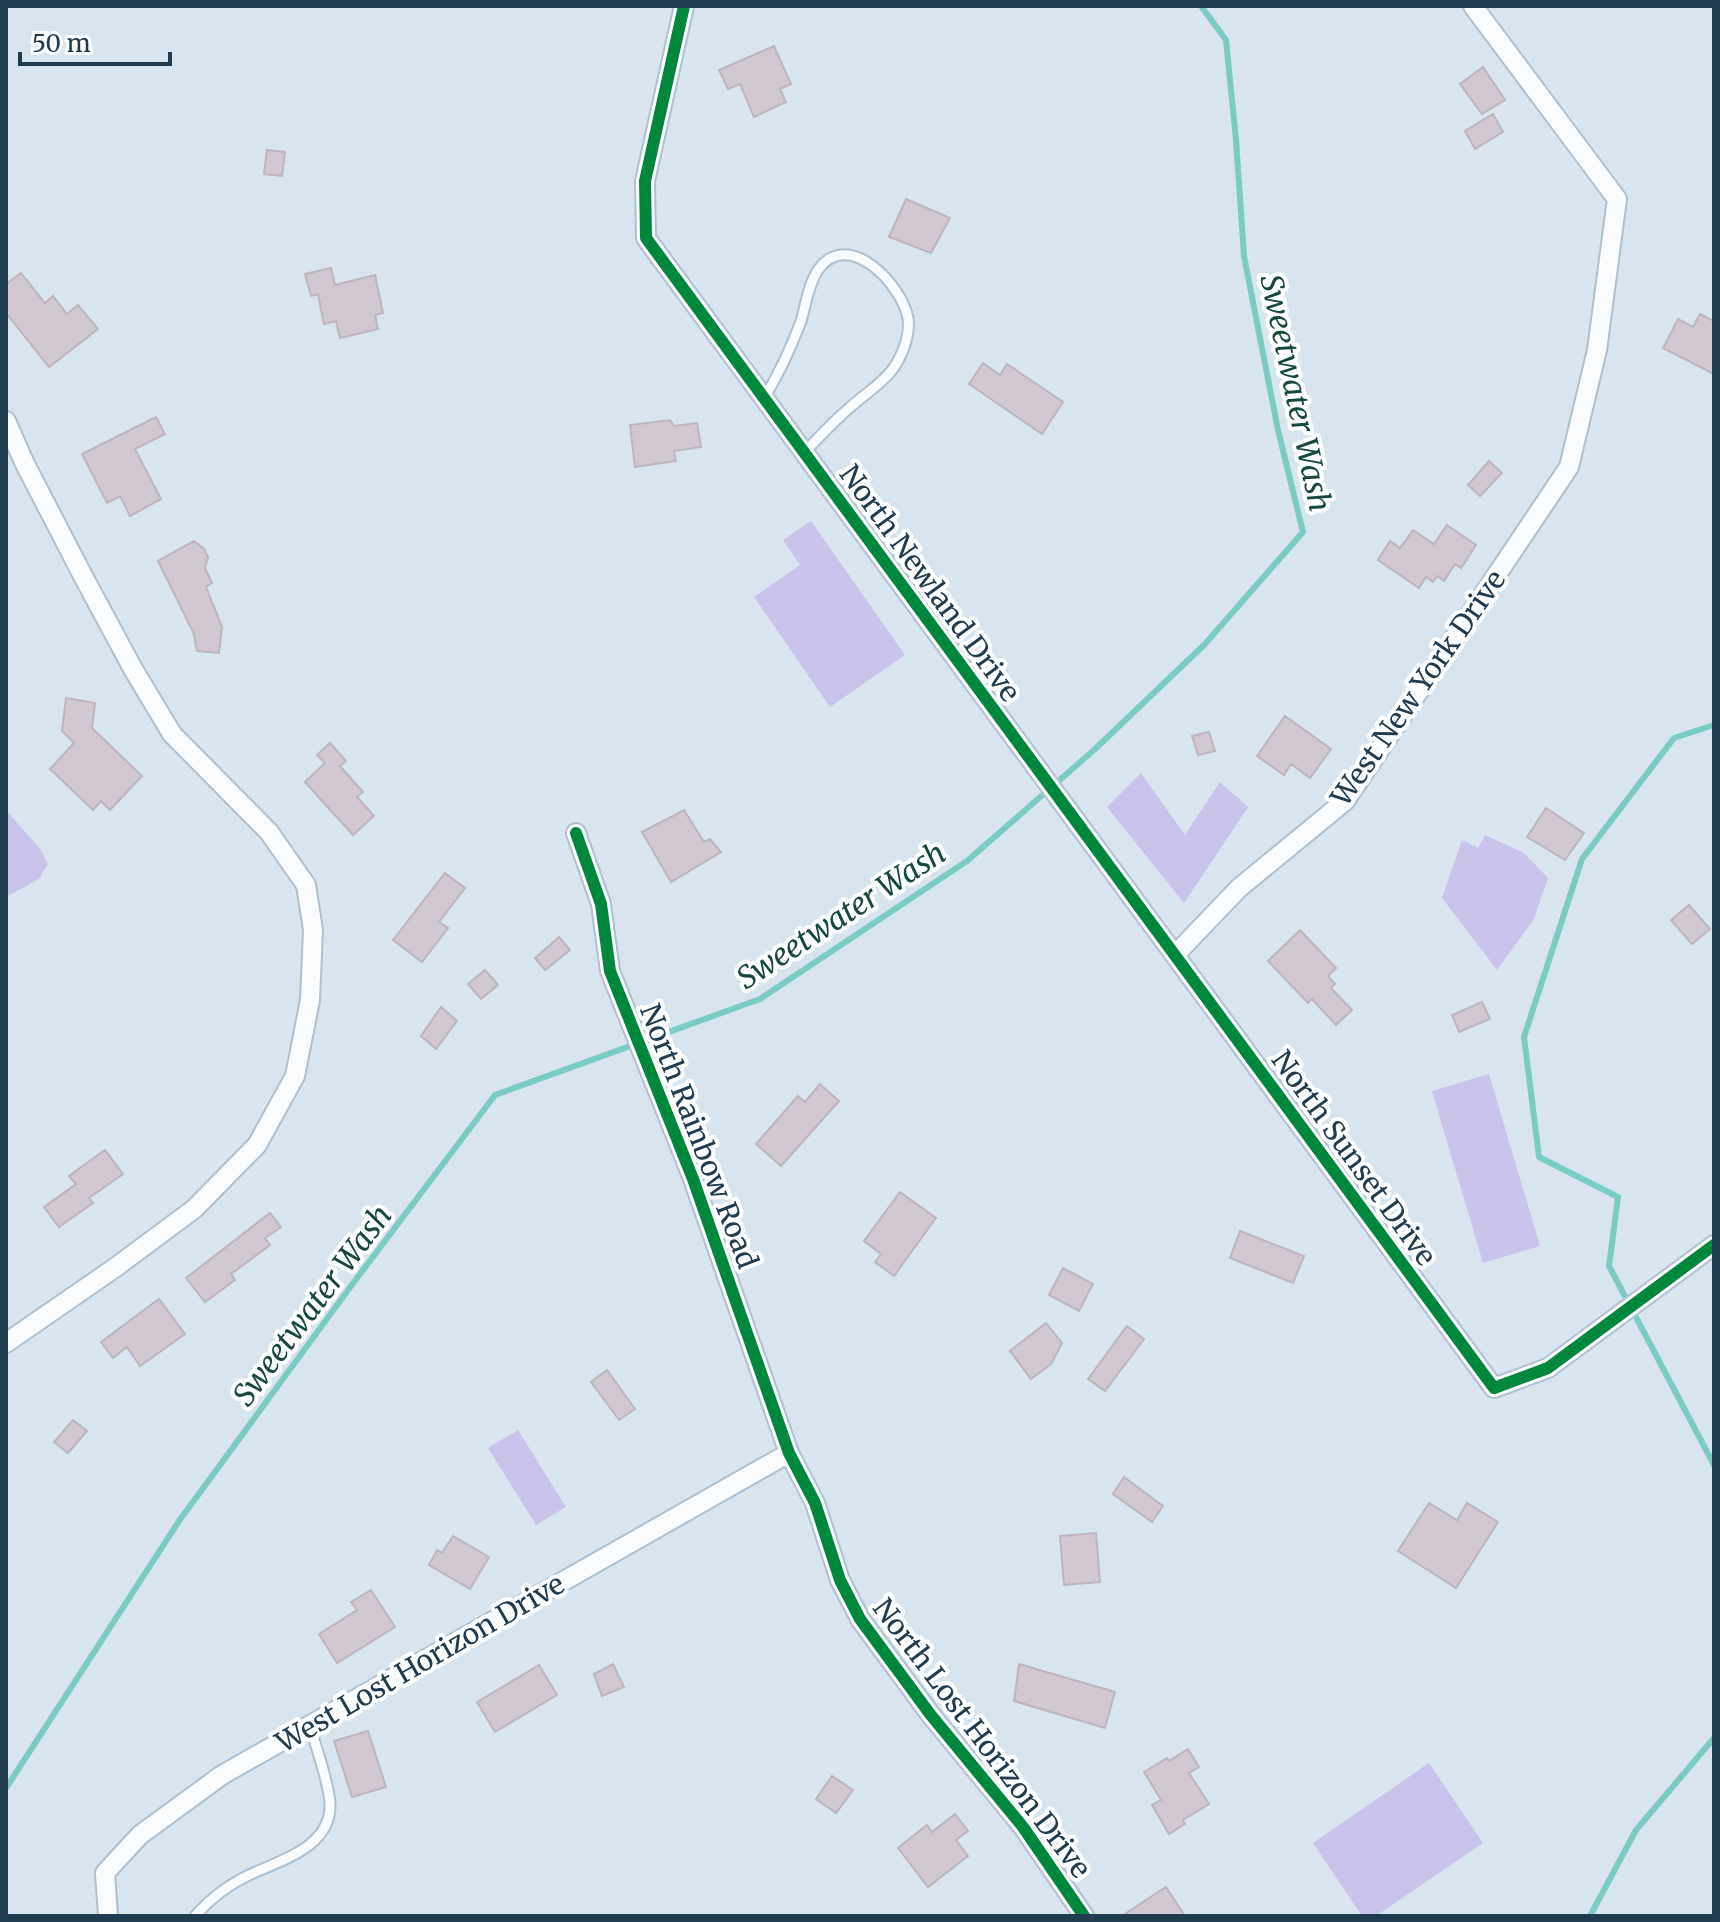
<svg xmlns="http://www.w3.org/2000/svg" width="1720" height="1922" viewBox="0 0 1720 1922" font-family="Merriweather,serif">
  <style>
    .green { fill: #cac3ea }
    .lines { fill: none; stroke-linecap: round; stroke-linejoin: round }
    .stream { stroke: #7bcdc4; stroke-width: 6 }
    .building { fill: #d1c8d1; stroke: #beb6be; stroke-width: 2 }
    .service-casing { stroke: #afc1ce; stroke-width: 13 }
    .minor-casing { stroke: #afc1ce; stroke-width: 22 }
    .service { stroke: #f9fbfd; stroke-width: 9 }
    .minor { stroke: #f9fbfd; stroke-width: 18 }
    .cycleway-casing { stroke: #fff; stroke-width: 17 }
    .cycleway { stroke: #00873e; stroke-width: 12 }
    .labels { text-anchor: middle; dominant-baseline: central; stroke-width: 8; stroke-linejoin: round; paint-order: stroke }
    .street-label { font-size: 28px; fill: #213b4e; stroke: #fff }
    .water-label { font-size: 30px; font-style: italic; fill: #164840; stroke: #fff }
  </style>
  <rect width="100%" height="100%" fill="#d8e5ef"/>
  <path class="green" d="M811,521L905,655L830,707L754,597L800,565L783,540Z
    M1141,773L1185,835L1220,782L1248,807L1184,903L1107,807Z
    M6,810L41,850L48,864L39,879L6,897Z
    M1485,835L1524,853L1548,878L1534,919L1497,970L1442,898L1462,840L1478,848Z
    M1489,1074L1540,1246L1483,1263L1432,1091Z
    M518,1430L566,1507L536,1525L488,1448Z
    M1429,1763L1483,1843L1376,1916H1362L1313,1843Z"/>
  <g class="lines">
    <path class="stream" d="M1714,725L1674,738L1582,859L1524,1037L1539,1157L1618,1197L1609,1266L1714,1465
      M6,1788L179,1521L351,1286L495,1095L760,999L967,861L1094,750L1204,645L1303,532L1278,430L1244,256L1236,140L1226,40L1201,6
      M1590,1916L1636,1830L1714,1738"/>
  </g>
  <path class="building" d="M774,46L791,84L780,89L786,102L754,117L740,84L728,89L719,70Z
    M1483,67L1505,100L1482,114L1460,84Z
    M1493,114L1503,132L1475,149L1465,131Z
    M267,150L285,152L282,176L264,174Z
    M906,199L950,218L931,253L889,237Z
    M331,268L335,285L375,275L383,313L375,315L378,329L340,338L336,321L324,324L318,294L311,296L305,274Z
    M21,273L45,303L53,296L67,314L78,305L98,329L49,367L6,313V284Z
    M1700,314L1714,321V374L1663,348L1678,319L1693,327Z
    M983,363L1000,375L1007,364L1063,402L1042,434L969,384Z
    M156,417L165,434L135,449L161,499L130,516L120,496L107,503L82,454Z
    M670,420L674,426L697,423L701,447L674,451L676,461L635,467L630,425Z
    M1489,461L1502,473L1480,496L1468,485Z
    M1447,525L1476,545L1461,568L1455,564L1444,581L1437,576L1433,582L1426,577L1419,588L1378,560L1390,541L1400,548L1413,530L1434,544Z
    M194,541L204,549L208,557L205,568L212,583L206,587L222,627L219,653L197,651L194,634L158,561Z
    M66,698L95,703L92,728L142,776L110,810L101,801L93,810L50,769L74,743L62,731Z
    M1285,716L1331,749L1310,778L1291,764L1284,775L1257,756Z
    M1209,732L1215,751L1198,755L1192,736Z
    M330,743L346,761L340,766L363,792L357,797L374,816L353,835L305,782L325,763L317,755Z
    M1546,808L1584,833L1565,860L1527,837Z
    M684,810L704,842L710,839L721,852L671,882L642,832Z
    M445,873L465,888L439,922L448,928L422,962L393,940Z
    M1689,905L1710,929L1692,944L1671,920Z
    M1300,930L1336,968L1328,976L1335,984L1331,988L1352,1010L1336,1025L1312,999L1308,1003L1268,961Z
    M559,937L570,950L545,970L535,958Z
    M485,970L498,985L481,999L468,984Z
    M1482,1002L1490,1019L1459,1032L1452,1015Z
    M441,1007L457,1021L436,1049L421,1036Z
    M820,1084L839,1101L781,1166L756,1144L798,1096L805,1102Z
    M105,1150L123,1174L89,1198L93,1203L59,1227L44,1207L76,1184L69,1176Z
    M900,1192L936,1218L894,1276L875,1262L881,1254L864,1241Z
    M270,1213L281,1227L265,1238L270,1245L231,1274L235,1280L205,1302L186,1278Z
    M1240,1231L1304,1256L1293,1283L1230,1258Z
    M1063,1268L1093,1284L1079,1311L1049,1295Z
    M159,1299L185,1334L140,1366L127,1347L113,1358L101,1342Z
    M1046,1323L1062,1343L1051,1364L1031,1379L1010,1351Z
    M1127,1326L1144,1339L1105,1391L1088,1379Z
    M607,1370L635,1409L619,1420L591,1382Z
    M73,1420L87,1431L68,1453L54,1442Z
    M1124,1477L1163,1506L1152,1522L1113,1494Z
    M1429,1503L1457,1520L1467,1503L1498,1522L1456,1588L1398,1551Z
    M1096,1533L1100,1582L1064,1585L1060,1536Z
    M453,1536L489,1557L470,1589L429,1565L437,1550L442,1553Z
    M371,1590L395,1627L337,1663L319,1634L357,1610L351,1602Z
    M613,1664L624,1687L602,1696L594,1674Z
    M1019,1664L1115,1692L1105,1728L1014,1701Z
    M539,1665L557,1695L495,1732L477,1702Z
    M368,1731L386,1787L352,1797L334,1741Z
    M1188,1749L1199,1767L1189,1773L1209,1804L1183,1820L1185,1824L1169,1834L1152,1805L1161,1800L1144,1772L1167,1758L1169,1761Z
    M832,1776L853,1790L836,1813L816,1799Z
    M955,1814L968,1831L956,1840L968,1856L928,1887L898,1848L927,1825L932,1832Z
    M1166,1887L1185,1916H1122Z"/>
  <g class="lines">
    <defs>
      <path id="service" d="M764,398C779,374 791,348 801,321C806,305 808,285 818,270C848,227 902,285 908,318C910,332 905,347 899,359C889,380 864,394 847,410C832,423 818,438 804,453
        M195,1916C210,1899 228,1885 249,1875C281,1860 332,1847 330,1803C328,1778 316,1749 310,1725"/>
      <path id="minor" d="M684,6L645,181L646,238L1494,1388L1548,1368L1714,1245
        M6,421L25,464L83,576L133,669L172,734L269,832L306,885L313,930L310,1000L295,1076L257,1145L194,1209L116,1267L6,1343
        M576,833L601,904L610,971L693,1179L789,1453L815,1503L840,1580L860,1619L930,1714L1023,1827L1084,1916
        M1175,955L1239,888L1345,801L1569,467L1597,350L1617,199L1473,6
        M108,1916L105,1873L140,1835L222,1775L789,1453"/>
    </defs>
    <use href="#service" class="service-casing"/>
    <use href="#minor" class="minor-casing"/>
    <use href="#service" class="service"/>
    <use href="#minor" class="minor"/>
    <defs>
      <path id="cycleway" d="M684,6L645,181L646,238L1494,1388L1548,1368L1714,1245
        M576,833L601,904L610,971L693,1179L789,1453L815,1503L840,1580L860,1619L930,1714L1023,1827L1084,1916"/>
    </defs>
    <use href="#cycleway" class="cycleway-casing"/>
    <use href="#cycleway" class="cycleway"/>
  </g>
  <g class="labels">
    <g class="street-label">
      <text transform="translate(930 583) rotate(54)">North Newland Drive</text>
      <text transform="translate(1418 688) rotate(-55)">West New York Drive</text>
      <text transform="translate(699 1136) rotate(69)">North Rainbow Road</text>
      <text transform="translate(1354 1158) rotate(54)">North Sunset Drive</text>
      <text transform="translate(420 1663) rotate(-30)">West Lost Horizon Drive</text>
      <text transform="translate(982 1738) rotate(53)">North Lost Horizon Drive</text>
    </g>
    <g class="water-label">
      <text transform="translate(1296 393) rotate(78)">Sweetwater Wash</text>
      <text transform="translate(841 915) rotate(-33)">Sweetwater Wash</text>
      <text transform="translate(312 1305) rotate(-53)">Sweetwater Wash</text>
    </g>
  </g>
  <rect width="1720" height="1922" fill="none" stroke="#213b4e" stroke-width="16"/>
  <path d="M20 52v12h150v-12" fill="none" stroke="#213b4e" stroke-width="4"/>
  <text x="32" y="52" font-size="24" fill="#213b4e" stroke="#ffffff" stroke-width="6" paint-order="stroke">50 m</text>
</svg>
